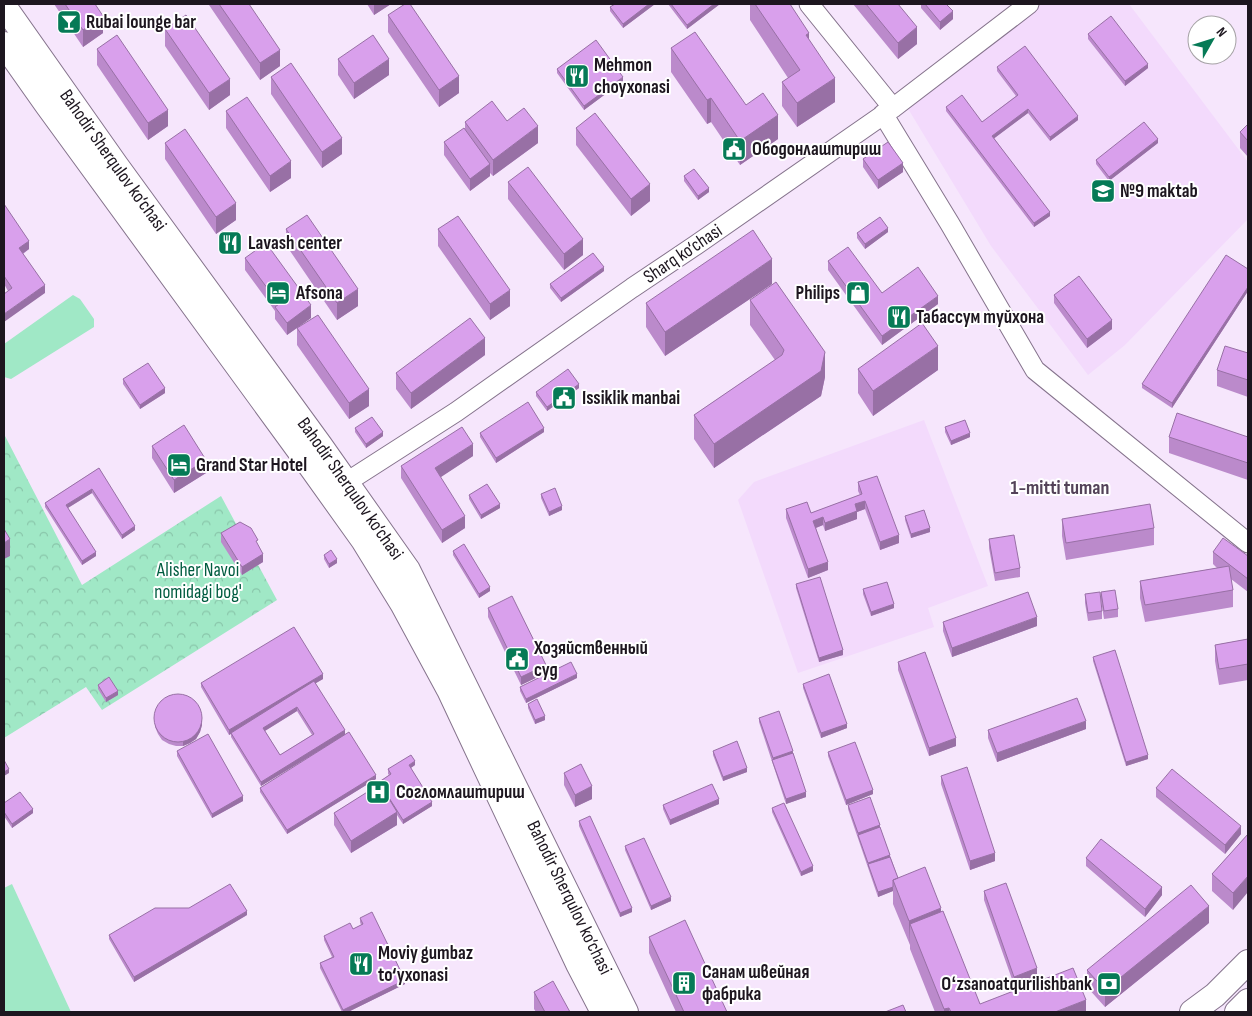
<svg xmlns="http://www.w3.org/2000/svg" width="1252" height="1016" viewBox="0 0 1252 1016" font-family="'Sofia Sans Condensed',sans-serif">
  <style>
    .built { fill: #f3dafc }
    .green { fill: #a0e8c6 }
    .forest { fill: url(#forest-crowns) }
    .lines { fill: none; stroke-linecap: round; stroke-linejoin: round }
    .minor-casing { stroke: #85738c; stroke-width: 21 }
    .major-casing { stroke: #85738c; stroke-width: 26 }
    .minor { stroke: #fff; stroke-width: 19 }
    .major { stroke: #fff; stroke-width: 24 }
    .wall { fill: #bb8acb; fill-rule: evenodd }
    .shaded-wall { fill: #9870a5 }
    .building { fill: #d9a0ec; stroke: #9870a5; fill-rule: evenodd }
    .labels { text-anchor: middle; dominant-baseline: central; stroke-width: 4; stroke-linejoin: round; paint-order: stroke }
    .poi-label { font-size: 19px; font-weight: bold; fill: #1d161f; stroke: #fff; text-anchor: start }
    .street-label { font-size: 19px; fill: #1d161f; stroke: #fff }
    .park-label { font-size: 19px; fill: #005c40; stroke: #fff }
    .neighbourhood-label { font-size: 20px; font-weight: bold; fill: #534258; stroke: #fff }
  </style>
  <defs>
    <pattern id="forest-crowns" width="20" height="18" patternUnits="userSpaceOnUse" patternTransform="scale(1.25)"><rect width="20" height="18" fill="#a0e8c6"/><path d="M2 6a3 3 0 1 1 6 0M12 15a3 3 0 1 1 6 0" fill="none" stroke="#89c6aa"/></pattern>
  </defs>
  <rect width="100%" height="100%" fill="#f6e6fc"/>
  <path class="built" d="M1042,4H1129L1248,162V219L1125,345L1088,375L991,246L904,102Z
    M924,420L988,586L928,608L934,627L798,673L738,500L754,482Z"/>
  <path class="green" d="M73,295L80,299L94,319V327L11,379L4,377V344Z
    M12,884L71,1012H4V888Z"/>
  <path class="forest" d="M4,434L82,585L221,496L277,600L102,710L86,687L4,738Z"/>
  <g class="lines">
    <defs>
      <path id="minor" d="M809,4L893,108
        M883,114L950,224L1035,370L1248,543
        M336,489L456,412L632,288L696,245L893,108L1029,4"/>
      <g id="major">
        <path id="s1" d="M4,6L116,165L320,445L408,570L626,1012"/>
        <path d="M4,44L47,105L303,456L363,540L403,605L449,690L578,964L603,1012"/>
        <path d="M1192,1012L1215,995L1248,962"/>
        <path d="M1237,1012L1248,1001"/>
      </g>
    </defs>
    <use href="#minor" class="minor-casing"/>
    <use href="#major" class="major-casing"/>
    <use href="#minor" class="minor"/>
    <use href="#major" class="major"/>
  </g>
  <path class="wall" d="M54,4H95L103,33L83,47Z
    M209,4H249L280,66L260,80L209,5Z
    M367,4H391L374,15Z
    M655,4L623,28L610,11V7Z
    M668,4H720L687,29Z
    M750,4H790L809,40L835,102L797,127L782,106V82L788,78L750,20Z
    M853,4H898L917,44L898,59Z
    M921,4H946L953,19L940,30L921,8Z
    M388,15L459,93L439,107L388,32Z
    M165,29L230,95L209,110L165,46Z
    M1088,34L1148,68L1125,86L1088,39Z
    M671,48L746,105L778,139L740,165L711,122L707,124L671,72Z
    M97,49L168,126L148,140L97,65Z
    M338,59L389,75L354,99L338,75Z
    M997,67L1078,120L1050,141L1028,113L994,138L1050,216L1034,227L946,111V107L982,122L1016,96L997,71Z
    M557,69L623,81L584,110L557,73Z
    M271,77L342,154L322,168L271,94Z
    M226,111L291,178L270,192L226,128Z
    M507,121L538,143L493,176L490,173V176L470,191L444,155V142L465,129V122Z
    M1248,124V157L1240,148V132Z
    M576,128L650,201L631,216L576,145Z
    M165,143L236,220L216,234L165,159Z
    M1158,143L1109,181L1096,164V160Z
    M863,159L903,172L878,189L863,167Z
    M684,176L709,192L698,200L684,181Z
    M508,182L583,255L564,270L508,199Z
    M4,204L29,249L23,254L45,293L8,291L4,284Z
    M286,229L358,306L337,320L286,245Z
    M438,229L510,306L490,320L438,246Z
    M888,232L865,249L857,238V233Z
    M245,258L311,318L287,335L275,319V311L245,270Z
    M828,261L882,293L938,304L882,345L828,270Z
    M1248,269V291L1172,408L1142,388V384Z
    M604,271L561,302L550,288V284Z
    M772,284L665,356L646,327V303Z
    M1054,295L1112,329L1087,348L1054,303Z
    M750,300L825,377L821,396L714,468L694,439V415L775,360L750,325Z
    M297,328L369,406L349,419L297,345Z
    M1248,353V397L1217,386V370Z
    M485,355L411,409L396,389V373Z
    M858,369L938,370L873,416L858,393Z
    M123,379L165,393L140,409L123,384Z
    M579,388L547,411L536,396V392Z
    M945,427L970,437L951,445L945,432Z
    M355,428L383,436L366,448L355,432Z
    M544,432L496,463L480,437V433Z
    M1169,437H1248V480L1169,453Z
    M152,446L206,473L174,493L152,458Z
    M473,456L440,477L465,528L442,543L401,478V466Z
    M99,468L135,530L122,539L92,493L68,508L96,556L82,565L45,507V503Z
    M858,482L899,543L880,550L865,509L857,512V519L825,531L823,525L816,528L828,570L808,578L786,518V509L811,513L860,495L858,491Z
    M541,494L562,510L549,516L541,498Z
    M469,495L500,508L481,519L469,499Z
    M905,516L930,532L911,538L905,520Z
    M1062,519L1154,528V545L1066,560L1062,536Z
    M221,533L258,545L263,562L242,575L221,542Z
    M989,539L1020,568V577L995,581L989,548Z
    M453,551L490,591L479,598L453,555Z
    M1213,552L1248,556V592L1231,579L1233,590V607L1145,622L1140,598V581L1217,568L1213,564Z
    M324,555L337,563L329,568L324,559Z
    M796,584L843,655L819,662L796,588Z
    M863,589L894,608L871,616L863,594Z
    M1101,592L1118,609V617L1104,619L1101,600Z
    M1085,594L1102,611V619L1088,621L1085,603Z
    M488,608L546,673L521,685L488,617Z
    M943,622L1037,626L952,657L943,631Z
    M1248,639V680L1219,685L1215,661V645Z
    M1093,657L1148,759L1126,766L1093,661Z
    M898,662L956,746L929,756L898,670Z
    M577,678L526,703L520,691V687Z
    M323,679L315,683L345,735L261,786L231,737V734L229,735L201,687V683ZM297,711L312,735L280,755L265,731Z
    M803,684L847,728L821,738L803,688Z
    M98,685L118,695L106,702L98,689Z
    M528,704L545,720L535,724L528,708Z
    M155,716L202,725L200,732L196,739L190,743L183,746H176L169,744L162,740L158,734L155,727Z
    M759,718L793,754L806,797L786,804L759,722Z
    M1086,729L997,762L988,738V730Z
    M177,751L243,801L212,818L177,756Z
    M713,751L747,772L723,781L713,755Z
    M828,752L873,794L846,805L828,756Z
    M415,765L411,768L432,806L403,824L397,815V825L351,853L334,825V813L379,785V782L389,775L388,774V769Z
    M564,773L592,799L575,807L564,785Z
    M941,776L995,861L970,870L941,784Z
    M376,779L287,834L260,792V788Z
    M1156,788L1241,834L1225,854L1156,797Z
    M4,803L33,813L12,828L4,816Z
    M719,804L670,825L663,809V805Z
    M848,805L880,827L898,878L941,912L980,1004L1086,1012H935L910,949V945L893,904V891L878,897L848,809Z
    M772,808L813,871L801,876L772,812Z
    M579,821L632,912L620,917L579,826Z
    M1248,834L1233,910L1212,891V874Z
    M625,846L671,901L651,910L625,850Z
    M1086,858L1162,895L1145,917L1086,866Z
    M984,891L1037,977L1014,985L984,900Z
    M247,915L134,982L109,939V935Z
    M360,918L405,984L348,1012H342L320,968V963L332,957L324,940V936L353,929L361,925L360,922Z
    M1209,923L1105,1007L1087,987V970Z
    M649,937L727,1012H676L649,953Z
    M534,992L570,1012H536L534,1009Z"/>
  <path class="shaded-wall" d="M374,4H391L374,15Z
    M649,4H655L623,28V24Z
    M714,4H720L687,29V25Z
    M953,11V19L940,30V22Z
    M103,16V33L83,47V30Z
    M917,27V44L898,59V43Z
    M809,33V57L806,35Z
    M280,50V66L260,80V63Z
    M389,59V75L354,99V83Z
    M1148,64V68L1125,86V81Z
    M459,76V93L439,107V90Z
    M623,77V81L584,110V106Z
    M835,78V102L797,127V103Z
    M230,79V95L209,110V93Z
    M711,98V122L707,124V100Z
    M1028,109V113L992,140V136Z
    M168,110V126L148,140V123Z
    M778,115V139L740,165V141Z
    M1078,116V120L1050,141V137Z
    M538,126V143L493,176V160Z
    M342,138V154L322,168V152Z
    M1158,139V143L1109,181V177Z
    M291,161V178L270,192V176Z
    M903,163V172L878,189V180Z
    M490,164V176L470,191V179Z
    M650,184V201L631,216V199Z
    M709,188V192L698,200V196Z
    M236,203V220L216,234V217Z
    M1050,212V216L1034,227V223Z
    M888,228V232L865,249V244Z
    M583,239V255L564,270V254Z
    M29,241V249L19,256V248Z
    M772,259V284L665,356V332Z
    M604,267V271L561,302V298Z
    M45,285V293L4,322V314Z
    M1248,287V291L1172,408V403Z
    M358,289V306L337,320V303Z
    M510,290V306L490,320V304Z
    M938,296V304L882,345V336Z
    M311,305V318L287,335V323Z
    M1112,320V329L1087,348V339Z
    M485,338V355L411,409V393Z
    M938,346V370L873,416V391Z
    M825,352V377L821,396L714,468V444Z
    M579,384V388L547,411V407Z
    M165,388V393L140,409V405Z
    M369,389V406L349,419V403Z
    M544,428V432L496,463V458Z
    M383,432V436L366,448V444Z
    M970,433V437L951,445V441Z
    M473,444V456L435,481V468Z
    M206,460V473L174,493V480Z
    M92,489V493L66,509V505Z
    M865,501V509L857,512V519L825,531V523L855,504Z
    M500,504V508L481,519V515Z
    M562,506V510L549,516V512Z
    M465,516V528L442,543V530Z
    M823,517V525L813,529V521Z
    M135,526V530L122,539V535Z
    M930,528V532L911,538V534Z
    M899,535V543L880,550V542Z
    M10,539V556L4,559V543Z
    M96,552V556L82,565V561Z
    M263,554V562L242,575V567Z
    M337,559V563L329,568V564Z
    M828,562V570L808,578V569Z
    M490,587V591L479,598V594Z
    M894,604V608L871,616V612Z
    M1037,617V626L952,657V648Z
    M843,650V655L819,662V658Z
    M546,665V673L521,685V677Z
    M323,674V679L229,735V730Z
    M577,674V678L526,703V699Z
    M118,691V695L106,702V698Z
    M297,707V711L263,732V728Z
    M545,716V720L535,724V720Z
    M202,720V725L200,732L196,739L190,743L183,746V742Z
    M1086,721V729L997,762V753Z
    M847,724V728L821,738V733Z
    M345,730V735L261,786V782Z
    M956,738V746L929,756V748Z
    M793,751V755L773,762V758Z
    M1148,755V759L1126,766V762Z
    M415,761V765L409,769V765Z
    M747,768V772L723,781V777Z
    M9,769V773L4,776V772Z
    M376,775V779L287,834V830Z
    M592,786V799L575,807V795Z
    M873,790V794L846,805V800Z
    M806,792V797L786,804V799Z
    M243,796V801L212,818V814Z
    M719,799V804L670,825V820Z
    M432,802V806L403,824V820Z
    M33,809V813L12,828V824Z
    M397,812V825L351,853V841Z
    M880,825V829L858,835V837V833Z
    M1241,826V834L1225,854V845Z
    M995,853V861L970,870V861Z
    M890,855V859L868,867V863Z
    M813,866V871L801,876V872Z
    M1248,876V892L1233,910V893Z
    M893,887V891L878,897V892Z
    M1162,887V895L1145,917V909Z
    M671,897V901L651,910V906Z
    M1209,906V923L1105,1007V990Z
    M632,908V912L620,917V913Z
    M941,908V933L910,924L909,945V921Z
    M247,911V915L134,982V977Z
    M1037,968V977L1014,985V977Z
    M405,980V984L348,1012H343V1010Z
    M1086,1000V1012H1055Z
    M949,1008V1012H944V1009Z"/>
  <path class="building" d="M65,4H95L103,16L83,30Z
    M219,4H249L280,50L260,63Z
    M405,4H410L459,76L439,90L388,15Z
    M615,4H649L623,24L610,7Z
    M671,4H714L687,25Z
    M755,4H790L809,33L806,35L835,78L797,103L782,82L800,70Z
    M866,4H898L917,27L898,43Z
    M925,4H946L953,11L940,22Z
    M186,15L230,79L209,93L165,29Z
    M1111,16L1148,64L1125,81L1088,34Z
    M695,32L746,105L763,93L778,115L740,141L711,98L707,100L671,48Z
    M117,35L168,110L148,123L97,49Z
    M373,35L389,59L354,83L338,59Z
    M596,40L623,77L584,106L557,69Z
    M1025,46L1078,116L1050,137L1028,109L992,136L1050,212L1034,223L946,107L962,95L982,122L1018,95L997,67Z
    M291,63L342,138L322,152L271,77Z
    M247,97L291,161L270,176L226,111Z
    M492,101L507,121L524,108L538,126L493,160L465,122Z
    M595,113L650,184L631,199L576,128Z
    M1144,122L1158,139L1109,177L1096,160Z
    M1248,124V141L1240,132Z
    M464,128L490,164L470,179L444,142Z
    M185,129L236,203L216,217L165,143Z
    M888,142L903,163L878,180L863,159Z
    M528,167L583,239L564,254L508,182Z
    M694,169L709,188L698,196L684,176Z
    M4,204L29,241L19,248L45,285L4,314V294L12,288L4,276Z
    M307,215L358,289L337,303L286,229Z
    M458,216L510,290L490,304L438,229Z
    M880,217L888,228L865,244L857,233Z
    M753,230L772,259L665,332L646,303Z
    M266,243L311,305L287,323L275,307L279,304L245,258Z
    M848,247L882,293L918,267L938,296L882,336L828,261Z
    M593,253L604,267L561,298L550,284Z
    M1226,255L1248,269V287L1172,403L1142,384Z
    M1079,276L1112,320L1087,339L1054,295Z
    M776,282L825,352L821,371L714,444L694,415L782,355L784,350L750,300Z
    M318,315L369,389L349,403L297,328Z
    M470,318L485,338L411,393L396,373Z
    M922,323L938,346L873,391L858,369Z
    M1225,346L1248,353V380L1217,370Z
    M148,363L165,388L140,405L123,379Z
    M568,369L579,384L547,407L536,392Z
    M528,402L544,428L496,458L480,433Z
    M1177,413L1248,437V463L1169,437Z
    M372,417L383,432L366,444L355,428Z
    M965,420L970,433L951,441L945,427Z
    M184,425L206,460L174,480L152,446Z
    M462,427L473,444L435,468L465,516L442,530L401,466Z
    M99,468L135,526L122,535L92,489L66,505L96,552L82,561L45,503Z
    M877,476L899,535L880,542L865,501L855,504L857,511L825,523L823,517L813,521L828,562L808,569L786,509L807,502L811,513L862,494L858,482Z
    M487,484L500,504L481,515L469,495Z
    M555,488L562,506L549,512L541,494Z
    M1150,504L1154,528L1066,543L1062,519Z
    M924,510L930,528L911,534L905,516Z
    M240,522L251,528L258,540L256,541L263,554L242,567L221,533Z
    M4,529L10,539L4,543Z
    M1014,535L1020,568L995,573L989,539Z
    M1223,538L1248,556V579L1213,552Z
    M464,544L490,587L479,594L453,551Z
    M331,550L337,559L329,564L324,555Z
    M1229,566L1233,590L1145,605L1140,581Z
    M820,577L843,650L819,658L796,584Z
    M887,582L894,604L871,612L863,589Z
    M1115,590L1118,609L1104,611L1101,592Z
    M1028,592L1037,617L952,648L943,622Z
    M1100,592L1102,611L1088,613L1085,594Z
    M512,596L546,665L521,677L488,608Z
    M294,627L323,674L229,730L201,683Z
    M1248,639V664L1219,669L1215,645Z
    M1115,650L1148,755L1126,762L1093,657Z
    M925,652L956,738L929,748L898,662Z
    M571,662L577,674L526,699L520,687Z
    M829,674L847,724L821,733L803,684Z
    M109,677L118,691L106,698L98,685Z
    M314,681L345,730L261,782L231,733ZM297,707L314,734L280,755L263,728Z
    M154 718a24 24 0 1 1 48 0a24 24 0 1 1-48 0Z
    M1077,698L1086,721L997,753L988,730Z
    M537,699L545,716L535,720L528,704Z
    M779,711L793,751L773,758L759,718Z
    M349,732L376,775L287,830L260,788Z
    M208,734L243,796L212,814L177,751Z
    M737,741L747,768L723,777L713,751Z
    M855,742L873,790L846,800L828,752Z
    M793,753L806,792L786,799L772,760Z
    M411,755L415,761L409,765L432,802L403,820L379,782L391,774L388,769Z
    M4,760L9,769L4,772Z
    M581,764L592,786L575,795L564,773Z
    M967,767L995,853L970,861L941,776Z
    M1172,769L1241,826L1225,845L1156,788Z
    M380,784L397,812L351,841L334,813Z
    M712,784L719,799L670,820L663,805Z
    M20,792L33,809L12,824L4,812V803Z
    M870,797L880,825L858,833L848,805Z
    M784,803L813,866L801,872L772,808Z
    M590,816L632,908L620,913L579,821Z
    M880,827L890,855L868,863L858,835Z
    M1248,834V876L1233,893L1212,874Z
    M644,838L671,897L651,906L625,846Z
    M1101,839L1162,887L1145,909L1086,858Z
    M890,857L898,878L893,880V887L878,892L868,864Z
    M925,867L941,908L909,921L893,880Z
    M1006,883L1037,968L1014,977L984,891Z
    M230,884L247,911L134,977L109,935L155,908H189Z
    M1191,885L1209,906L1105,990L1087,970Z
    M943,911L980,1004L1073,968L1086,1000L1055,1012H951L949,1008L944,1009L910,924Z
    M372,912L405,980L343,1010L320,963L334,957L324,936L350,923L353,929L363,924L360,918Z
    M685,920L727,1012H684L649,937Z
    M553,981L570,1012H545L534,992Z
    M903,1005L906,1012H885Z"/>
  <defs>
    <symbol id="bar-square" viewBox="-11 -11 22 22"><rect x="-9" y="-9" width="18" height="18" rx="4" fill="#067a56" stroke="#fff"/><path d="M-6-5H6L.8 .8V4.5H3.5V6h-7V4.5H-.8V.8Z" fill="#fff"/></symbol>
    <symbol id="restaurant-square" viewBox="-11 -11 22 22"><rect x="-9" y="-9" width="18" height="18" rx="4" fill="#067a56" stroke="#fff"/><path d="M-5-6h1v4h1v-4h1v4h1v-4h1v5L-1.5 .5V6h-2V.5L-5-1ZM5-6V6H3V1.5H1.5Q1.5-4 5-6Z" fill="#fff"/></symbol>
    <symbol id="civic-square" viewBox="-11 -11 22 22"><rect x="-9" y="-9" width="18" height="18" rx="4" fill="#067a56" stroke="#fff"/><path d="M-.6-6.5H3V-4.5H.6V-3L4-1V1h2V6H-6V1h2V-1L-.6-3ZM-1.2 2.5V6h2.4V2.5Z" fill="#fff"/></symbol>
    <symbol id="school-square" viewBox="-11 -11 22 22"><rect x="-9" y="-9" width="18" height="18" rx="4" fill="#067a56" stroke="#fff"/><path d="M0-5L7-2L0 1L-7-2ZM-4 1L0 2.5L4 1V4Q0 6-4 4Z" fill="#fff"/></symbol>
    <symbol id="hotel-square" viewBox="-11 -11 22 22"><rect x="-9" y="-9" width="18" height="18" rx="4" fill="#067a56" stroke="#fff"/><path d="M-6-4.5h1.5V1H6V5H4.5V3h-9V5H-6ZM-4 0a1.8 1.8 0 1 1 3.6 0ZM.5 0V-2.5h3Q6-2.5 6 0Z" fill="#fff"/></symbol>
    <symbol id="shop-square" viewBox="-11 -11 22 22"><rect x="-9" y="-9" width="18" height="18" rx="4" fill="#067a56" stroke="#fff"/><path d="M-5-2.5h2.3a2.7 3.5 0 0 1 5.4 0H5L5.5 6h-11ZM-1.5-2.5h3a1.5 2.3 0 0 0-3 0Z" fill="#fff"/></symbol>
    <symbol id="hospital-square" viewBox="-11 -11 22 22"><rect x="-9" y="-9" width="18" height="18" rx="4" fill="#067a56" stroke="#fff"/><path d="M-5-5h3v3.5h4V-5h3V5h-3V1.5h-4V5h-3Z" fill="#fff"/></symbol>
    <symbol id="building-square" viewBox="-11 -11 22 22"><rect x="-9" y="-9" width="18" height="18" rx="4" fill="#067a56" stroke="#fff"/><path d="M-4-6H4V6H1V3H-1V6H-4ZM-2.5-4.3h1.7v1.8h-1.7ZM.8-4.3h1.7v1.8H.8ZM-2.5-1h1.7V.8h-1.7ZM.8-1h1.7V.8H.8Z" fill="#fff"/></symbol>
    <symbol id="bank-square" viewBox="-11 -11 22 22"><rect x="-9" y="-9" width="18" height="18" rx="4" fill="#067a56" stroke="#fff"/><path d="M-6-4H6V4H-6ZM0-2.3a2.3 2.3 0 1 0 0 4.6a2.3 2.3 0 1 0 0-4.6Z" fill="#fff"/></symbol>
  </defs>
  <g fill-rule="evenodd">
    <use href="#bar-square" x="55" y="8" width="28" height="28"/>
    <use href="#restaurant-square" x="563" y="62" width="28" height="28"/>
    <use href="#civic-square" x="720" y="135" width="28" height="28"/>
    <use href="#school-square" x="1089" y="177" width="28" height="28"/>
    <use href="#restaurant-square" x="216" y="229" width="28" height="28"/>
    <use href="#hotel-square" x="264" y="279" width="28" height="28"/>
    <use href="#shop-square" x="844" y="279" width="28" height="28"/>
    <use href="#restaurant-square" x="885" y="303" width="28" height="28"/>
    <use href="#civic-square" x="550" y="384" width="28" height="28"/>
    <use href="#hotel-square" x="165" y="451" width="28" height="28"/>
    <use href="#civic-square" x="503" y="645" width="28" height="28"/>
    <use href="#hospital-square" x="364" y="778" width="28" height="28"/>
    <use href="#restaurant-square" x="347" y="950" width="28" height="28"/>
    <use href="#building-square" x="670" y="969" width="28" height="28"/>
    <use href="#bank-square" x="1095" y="970" width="28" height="28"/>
  </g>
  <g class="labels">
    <g class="poi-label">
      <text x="86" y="22">Rubai lounge bar</text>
      <text x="594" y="65">Mehmon<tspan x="594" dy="22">choyxonasi</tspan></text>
      <text x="752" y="149">Ободонлаштириш</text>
      <text x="1120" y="191">№9 maktab</text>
      <text x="248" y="243">Lavash center</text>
      <text x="296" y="293">Afsona</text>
      <text x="840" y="293" text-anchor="end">Philips</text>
      <text x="916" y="317">Табассум туйхона</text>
      <text x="582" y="398">Issiklik manbai</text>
      <text x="196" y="465">Grand Star Hotel</text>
      <text x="534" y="648">Хозяйственный<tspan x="534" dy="22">суд</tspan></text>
      <text x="396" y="792">Согломлаштириш</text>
      <text x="378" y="953">Moviy gumbaz<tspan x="378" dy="22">to‘yxonasi</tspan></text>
      <text x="702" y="972">Санам швейная<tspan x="702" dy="22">фабрика</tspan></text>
      <text x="1092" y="984" text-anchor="end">Oʻzsanoatqurilishbank</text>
    </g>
    <g class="street-label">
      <text stroke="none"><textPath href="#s1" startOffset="189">Bahodir Sherqulov ko‘chasi</textPath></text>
      <text transform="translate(683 254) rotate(-34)">Sharq ko‘chasi</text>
      <text stroke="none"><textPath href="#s1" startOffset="594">Bahodir Sherqulov ko‘chasi</textPath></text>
      <text stroke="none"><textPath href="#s1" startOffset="1059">Bahodir Sherqulov ko‘chasi</textPath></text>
    </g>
    <g class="park-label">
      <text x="198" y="570">Alisher Navoi<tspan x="198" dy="22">nomidagi bog'</tspan></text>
    </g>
    <g class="neighbourhood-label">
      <text x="1060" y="488">1-mitti tuman</text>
    </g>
  </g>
  <rect width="1252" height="1016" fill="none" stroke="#1d161f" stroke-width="10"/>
  <g transform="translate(1212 40) rotate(51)"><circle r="24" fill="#ffffff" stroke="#a5a2a5"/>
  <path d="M0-4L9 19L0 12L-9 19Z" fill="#067a56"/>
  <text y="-8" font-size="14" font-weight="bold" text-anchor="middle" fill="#1d161f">N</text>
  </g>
</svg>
